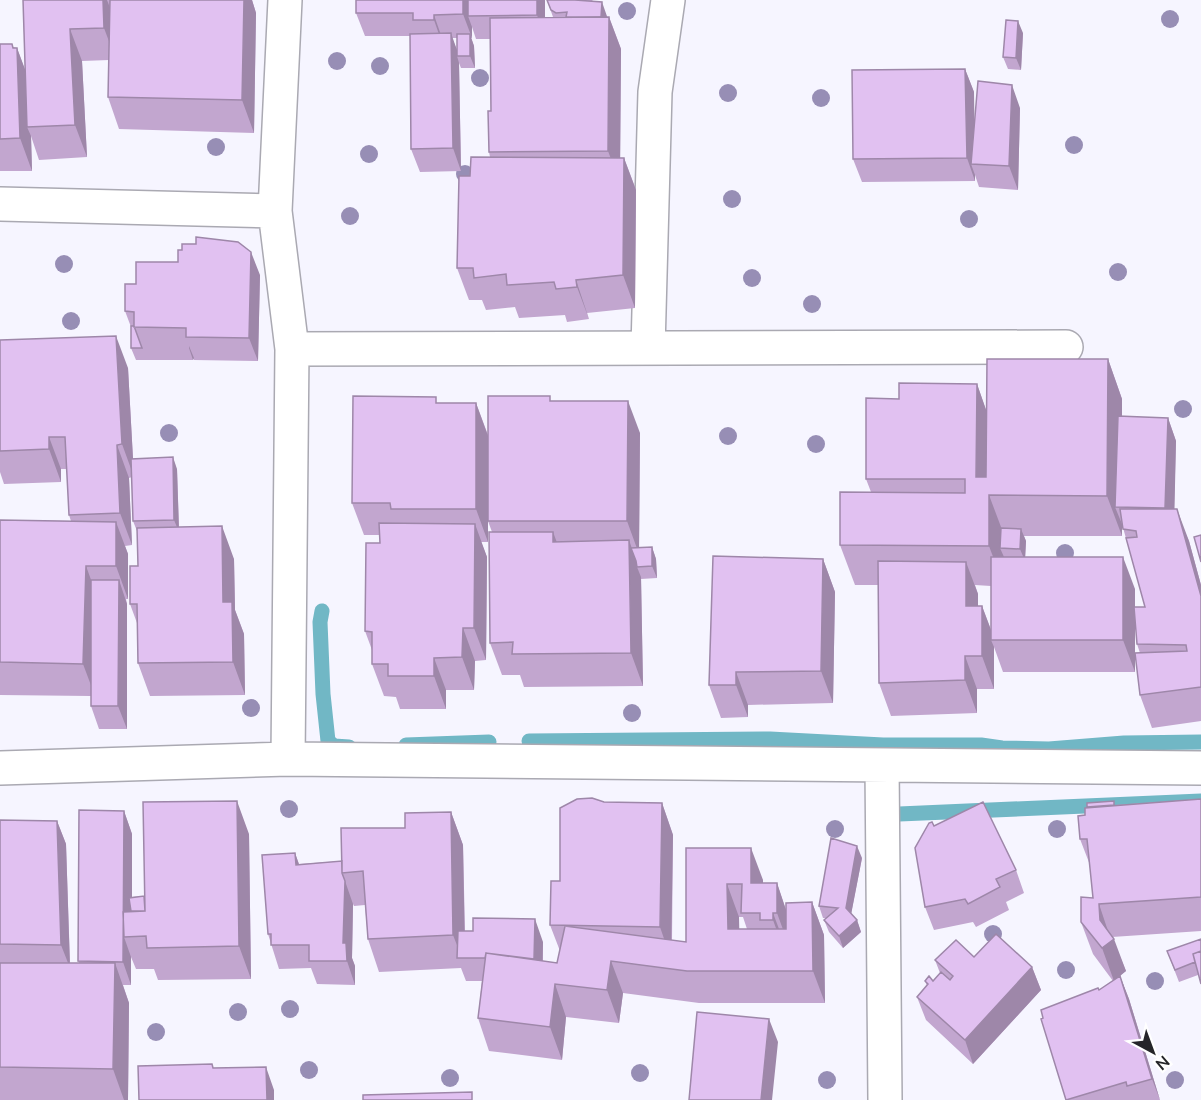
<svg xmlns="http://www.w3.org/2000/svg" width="1201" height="1100" viewBox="0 0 1201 1100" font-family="Mulish,sans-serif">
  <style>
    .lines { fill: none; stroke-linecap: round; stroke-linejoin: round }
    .stream { stroke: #71b7c5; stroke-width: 15 }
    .minor-casing { stroke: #aaa9b2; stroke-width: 36 }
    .minor { stroke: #fff; stroke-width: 33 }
    .tree { fill: #978eb5 }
    .wall { fill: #c2a6cf; fill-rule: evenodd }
    .shaded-wall { fill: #9e87a9 }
    .building { fill: #e1c1f1; stroke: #9e87a9; stroke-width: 1.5 }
  </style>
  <rect width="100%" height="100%" fill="#f6f5ff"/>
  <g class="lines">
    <path class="stream" d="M322,611L320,622L323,694L328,741L334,746L349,747
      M529,741L770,739L883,745H981L1002,748L1049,749L1124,743L1201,742
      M406,745L489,742
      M899,814L1201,801"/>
    <defs>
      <path id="minor" d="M0,204L275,211
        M648,348L655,92L668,0
        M292,349L1066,347
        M288,759L1201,768
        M882,765L885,1100
        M0,768L288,759L292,349L275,211L285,0"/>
    </defs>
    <use href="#minor" class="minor-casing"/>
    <use href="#minor" class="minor"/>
  </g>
  <g class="tree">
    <circle cx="627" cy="11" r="9"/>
    <circle cx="1170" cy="19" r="9"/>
    <circle cx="337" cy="61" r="9"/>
    <circle cx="380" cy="66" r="9"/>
    <circle cx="480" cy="78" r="9"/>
    <circle cx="728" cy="93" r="9"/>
    <circle cx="821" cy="98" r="9"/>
    <circle cx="1074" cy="145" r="9"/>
    <circle cx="216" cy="147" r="9"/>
    <circle cx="369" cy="154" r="9"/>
    <circle cx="465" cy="174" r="9"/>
    <circle cx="732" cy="199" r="9"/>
    <circle cx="350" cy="216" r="9"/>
    <circle cx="969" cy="219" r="9"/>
    <circle cx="64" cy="264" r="9"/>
    <circle cx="1118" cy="272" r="9"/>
    <circle cx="752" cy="278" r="9"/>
    <circle cx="812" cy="304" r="9"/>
    <circle cx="71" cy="321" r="9"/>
    <circle cx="1183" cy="409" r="9"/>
    <circle cx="169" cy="433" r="9"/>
    <circle cx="728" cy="436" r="9"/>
    <circle cx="816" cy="444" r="9"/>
    <circle cx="1065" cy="553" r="9"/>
    <circle cx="251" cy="708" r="9"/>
    <circle cx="632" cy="713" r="9"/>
    <circle cx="289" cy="809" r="9"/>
    <circle cx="835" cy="829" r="9"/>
    <circle cx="1057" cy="829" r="9"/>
    <circle cx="993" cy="934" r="9"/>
    <circle cx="1066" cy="970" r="9"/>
    <circle cx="1155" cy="981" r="9"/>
    <circle cx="290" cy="1009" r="9"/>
    <circle cx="238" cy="1012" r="9"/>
    <circle cx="156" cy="1032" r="9"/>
    <circle cx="309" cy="1070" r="9"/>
    <circle cx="640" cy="1073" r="9"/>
    <circle cx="450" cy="1078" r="9"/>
    <circle cx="827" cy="1080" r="9"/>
    <circle cx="1175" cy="1080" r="9"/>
  </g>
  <path class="wall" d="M23,0H252L256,13L254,133L119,129L108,97L109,60L82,61L87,157L39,160L31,136L32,171H0V44L17,48L25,70Z
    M356,0H545V17H553L547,0H592L607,17H609L621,49L620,158H624L636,190L635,308L587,313L589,319L567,322L565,315L519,318L515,307L486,310L482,300H469L457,268L470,176L490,157L489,152L491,111L490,39H476L472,27V38H471L474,46L475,68H461L459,63L461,171L420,172L411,149L410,36H365L356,13ZM452,38H457V50Z
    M1023,33L1021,70L1008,69L1003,57Z
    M965,69L974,92V125L1020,108L1018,190L979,187L975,175V181L862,182L853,159Z
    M260,275L258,361L194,360V358L193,360H136L131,348V327L125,311L136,284Z
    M0,340L128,368L133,459L177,469L179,527L234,559L235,610L244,634L245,695L150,696L138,663L137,623L130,604L138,566L137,531L133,521L132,477L129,478L132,545L125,546L128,554V599H126L127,604V729H99L91,706V696L0,695V520L71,521L69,515L67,469H61V482L4,484L0,472Z
    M1108,359L1122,399V417L1168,418L1176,441L1174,509L1189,541L1201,585V721L1152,728L1140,695V653L1137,644L1135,615V672H1003L994,647V689H977V713L891,716L879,683L878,585H855L840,545L871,492L866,479L899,399L977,384L986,410ZM1122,524L1145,607H1135V589L1025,557L1026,541L1024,536H1122ZM975,585L991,586V630L982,606H978V594Z
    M552,401L640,433L639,548L652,547L656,559L657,578L641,579V577L643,686L524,687L520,675H502L490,643L492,532L488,521V542H481L487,557L486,660L475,661L474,690H446V709H400L396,697L384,696L372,664V650L365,631L380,543L379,535H364L352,503L476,403L488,435Z
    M823,559L835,592L833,703L748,705V717L721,718L709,685Z
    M1201,799V931L1112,937L1126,971L1115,979L1120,976L1129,999L1160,1100H1066L1099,990L1113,981L1093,954L1081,922L1093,898L1090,865L1080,839L1085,815L1115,805Z
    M604,802L662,803L673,835L672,940L686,942V848L763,880V883H777L786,910L812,902L824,935L825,1003H699L623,993L619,1023L566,1017L562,1060L489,1051L478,1018L482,981H466L461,968L379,972L368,939L365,905L354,906L353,904L352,958L355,966V985L317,984L311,968L279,969L268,934L295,853L299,864L342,861L405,828L451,812L463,845L465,931L543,942V961L557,963L560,951L550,925L560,881ZM739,917H743L747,929H739Z
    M124,811L132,834V897L144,896L249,834L251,979L158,980L154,969H136L131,957V985H123L129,1003L128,1100H0V820L57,821L66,844L70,963H79L78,961Z
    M934,826L1016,870L1024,893L1006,902L1009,910L976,927L973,922L934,930L925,907Z
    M862,858L851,914L857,920L861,932L843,948L829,932L824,920L826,918H823L819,906Z
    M1201,939L1198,975L1179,982L1167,951Z
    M974,957L1032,967L1041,990L973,1064L926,1020L917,997L927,986L925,981H933L940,973L935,960Z"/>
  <path class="shaded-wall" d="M103,0H107L114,18L116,60L104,28Z
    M244,0H252L256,13L254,133L242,100Z
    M463,0H472L468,16L472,27V38L463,14Z
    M537,0H545V39L537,15Z
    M602,2L609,22V17L621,49L620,183L608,151L601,20Z
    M434,15L442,38V43L434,20Z
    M1018,21L1023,33L1021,70L1016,58Z
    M70,29L82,61L87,157L75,125Z
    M451,33L459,56H457L459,63L461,171L453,148Z
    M470,34L474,46L475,68L470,56Z
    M12,44L17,58V48L29,80L27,127L31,136L32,171L20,138Z
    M965,69L974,92L975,164H971L975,175V181L967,158Z
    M1012,85L1020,108L1018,190L1009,166Z
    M624,158L636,190L635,308L623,275Z
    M251,252L260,275L258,361L249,338Z
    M576,280L589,319L577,287Z
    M116,336L128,368L134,477L122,444Z
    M189,346L194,358L193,360L189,348Z
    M1108,359L1122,399V507H1115L1122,524V536L1107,496Z
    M977,384L991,424L989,495L1004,535L1000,548L1004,557V586L989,546L976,477Z
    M628,401L640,433L639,554L627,521Z
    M476,403L488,436V542L476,509Z
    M1168,418L1176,441L1174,531L1165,508Z
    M49,437L61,469V482L49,449Z
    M117,445L129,478L132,545L120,513Z
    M173,457L177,469L179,532L174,520Z
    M1177,509L1189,541L1201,585V596Z
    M116,522L128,554V599L116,566Z
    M475,524L487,557L486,660L474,628Z
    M222,526L234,559L235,610L244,634L245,695L233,662L223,602Z
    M1021,529L1026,541L1025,561L1020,549Z
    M553,532L565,564L553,542Z
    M629,540L638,566L637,567L641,577L643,686L631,653Z
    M652,547L656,559L657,578L652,566Z
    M1123,557L1135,589V672L1123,640Z
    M823,559L835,592L833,703L821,671Z
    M966,562L978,594V639L966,606Z
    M86,566L98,599L95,696L83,664Z
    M119,580L127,604V729L118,706Z
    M982,606L994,638L991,640L994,647V689L982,656Z
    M463,628L475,661L474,690L462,657Z
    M965,656L977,689V713L965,680Z
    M434,658L446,690V709L434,676Z
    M736,672L748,705V717L736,685Z
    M237,801L249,834L251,979L239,946Z
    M662,803L673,835L671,959L660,927Z
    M124,811L132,834V937H124L131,957V985L123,962Z
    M451,812L463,845L465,958H462L453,935Z
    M57,821L66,844L70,968L61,945Z
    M857,846L862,858L850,920L846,908Z
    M751,848L763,880V916L751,883Z
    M295,853L303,876L296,865Z
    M345,881L353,904L352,958L355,966V985L347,961L343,943Z
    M777,883L788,916L789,946L777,913Z
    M727,884L739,917L740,962L728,929Z
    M812,902L824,935L825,1003L813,971Z
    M1099,904L1110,937L1114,939L1126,971L1114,981L1102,948Z
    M773,913L785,945V953L773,920Z
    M535,919L543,942L542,982L534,959Z
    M857,920L861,932L843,948L839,936Z
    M611,961L623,993L619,1023L607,990Z
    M115,963L129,1003L128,1100H124L113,1069Z
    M1032,967L1041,990L973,1064L965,1040Z
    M1120,976L1129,999L1160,1100L1152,1079Z
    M555,984L566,1017L562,1060L550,1027Z
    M769,1019L778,1042L772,1100H761Z
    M266,1067L274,1090V1100H267Z"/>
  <path class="building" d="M23,0H103L104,28L70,29L75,125L27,127Z
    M110,0H244L242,100L108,97Z
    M356,0H463V14L434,15V20H413V13H356Z
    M468,0H537V15L468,16Z
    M547,0H575L602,2L601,17H566L567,12L556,13L551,10Z
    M609,17L608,151L489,152L488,111H491L490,18Z
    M1006,20L1018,21L1016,58L1003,57Z
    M451,33L453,148L411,149L410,34Z
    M457,34H470V56H457Z
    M0,44H12L13,48H17L20,138L0,139Z
    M965,69L967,158L853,159L852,70Z
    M978,81L1012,85L1009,166L971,164Z
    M471,157L624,158L623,275L576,280L577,287L556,289L554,282L507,285L506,274L474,278L473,268H457L459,176H470Z
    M196,237L238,242L251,252L249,338L186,337V328L134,327V312L125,311V284H136V262H178V250H182V244H196Z
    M131,326H134L142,348H131Z
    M116,336L122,444L117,445L120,513L69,515L65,437H49V449L0,451V340Z
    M987,359H1108L1107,496L989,495V546L840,545V492L965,493V479H866V398L899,399V383L977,384L976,477H986Z
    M353,396L436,397V403H476V509H391L390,503H352Z
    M488,396H550V401H628L627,521H488Z
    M1118,416L1168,418L1165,508L1115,507Z
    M173,457L174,520L133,521L131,459Z
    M1120,509H1177L1201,596V687L1140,695L1135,653L1187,651L1186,645L1137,644L1134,607H1145L1126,538L1137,537L1136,531L1123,529Z
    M0,520L116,522V566H86L83,664L0,662Z
    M379,523L475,524L474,628H463L462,657L434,658V676H388V664H372V632L365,631L366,543H380Z
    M222,526L223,602H232L233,662L138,663L137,604H130V566H138L137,528Z
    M1001,528L1021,529L1020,549L1000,548Z
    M489,532H553V542L629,540L631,653L512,654L513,642L490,643Z
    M1201,535V562L1194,537Z
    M652,547V566L637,567L636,561L631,548Z
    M713,556L823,559L821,671L736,672V685H709Z
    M991,557H1123V640H991Z
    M878,561L966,562V606H982V656H965V680L879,683Z
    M91,580H119L118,706H91Z
    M592,798L604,802L662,803L660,927L550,925L551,881H560V808L577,799Z
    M1201,799V897L1099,904L1100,920L1114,939L1102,948L1081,922V897L1093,898L1087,839H1080L1078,816L1085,815V808Z
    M237,801L239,946L147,948L146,936L124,937L123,912L145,911L143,802Z
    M1114,801V805L1087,807V803Z
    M983,802L1016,870L996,879L1000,887L968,904L965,899L925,907L915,848L929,823L932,822L934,826Z
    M79,810L124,811L123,962L78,961Z
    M451,812L453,935L368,939L363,871L342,873L341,828H405V813Z
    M0,820L57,821L61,945L0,944Z
    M831,838L857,846L846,908L857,920L839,936L824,920L838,908L819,906Z
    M686,848H751V883H777V913H773V920H760V913H741L742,884H727L728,929H786V903L812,902L813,971H687L611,961L607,990L555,984L550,1027L478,1018L486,953L557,963L565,926L686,942Z
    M295,853L296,865L342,861V873L345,881L343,943H346L347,961H309V945H271V934H268L262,855Z
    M144,896L145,911H131L129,898Z
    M473,918L535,919L534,959L486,953L485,958H457L458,931H473Z
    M996,934L1032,967L965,1040L917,997L928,984L925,981L929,976L933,981L941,972L950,980L953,976L935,960L956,940L974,957Z
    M1201,939V951L1193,954L1195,962L1175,970L1167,951Z
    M1201,951V984L1193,954Z
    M0,963H115L113,1069L0,1067Z
    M1120,976L1152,1079L1127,1086L1126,1082L1066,1100L1041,1019L1043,1018L1041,1010L1098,988L1099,990Z
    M697,1012L769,1019L761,1100H689Z
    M212,1064L213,1068L266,1067L267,1100H139L138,1066Z
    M472,1092V1100H363V1095Z"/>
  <g transform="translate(1153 1052) rotate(139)" stroke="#ffffff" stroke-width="4.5" paint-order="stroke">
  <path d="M0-4.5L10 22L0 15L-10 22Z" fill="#252529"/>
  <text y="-9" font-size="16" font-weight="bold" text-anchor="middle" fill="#252529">N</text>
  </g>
</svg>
